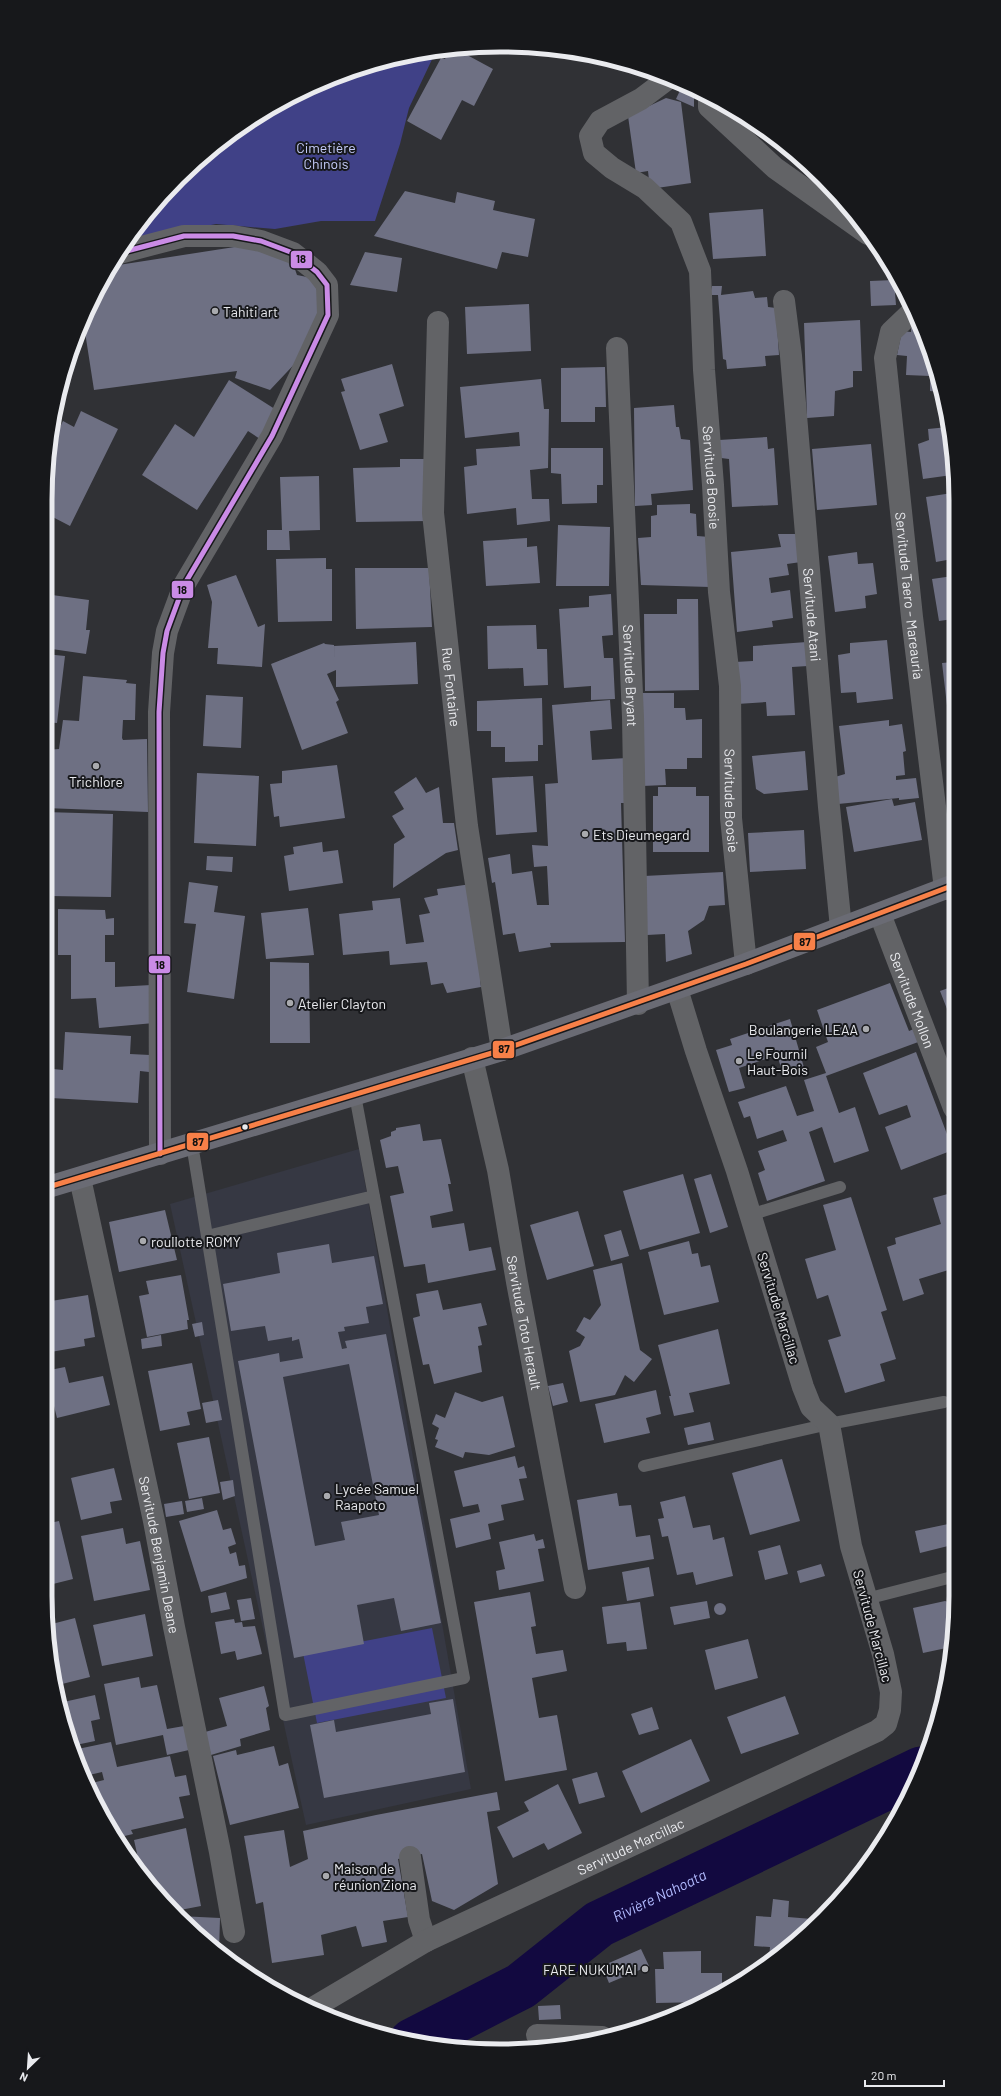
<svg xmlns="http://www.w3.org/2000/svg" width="1001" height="2096" viewBox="0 0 1001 2096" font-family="Barlow,sans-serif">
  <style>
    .built { fill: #363843 }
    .green { fill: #404187 }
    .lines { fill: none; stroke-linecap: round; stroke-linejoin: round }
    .river { stroke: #120940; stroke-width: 47 }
    .building { fill: #6e7083; fill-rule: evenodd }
    .service { stroke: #626366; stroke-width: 12 }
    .minor { stroke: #626366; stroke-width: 22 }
    .primary { stroke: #6a6b74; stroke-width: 22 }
    .bus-1-casing { stroke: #17181b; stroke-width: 8 }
    .bus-2-casing { stroke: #17181b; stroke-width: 8 }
    .bus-1 { stroke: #ca8be6; stroke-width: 5 }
    .bus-2 { stroke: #f78048; stroke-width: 5 }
    .poi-dot { fill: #a9aaae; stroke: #17181b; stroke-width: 1.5 }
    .bus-dot { fill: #eaebef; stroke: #17181b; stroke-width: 1.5 }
    .labels { text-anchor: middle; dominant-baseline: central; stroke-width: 4; stroke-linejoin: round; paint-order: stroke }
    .park-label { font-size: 14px; fill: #c7cefc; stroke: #17181b }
    .poi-label { font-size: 14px; fill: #eaebef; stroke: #17181b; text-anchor: start }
    .street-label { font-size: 14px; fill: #eaebef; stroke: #17181b }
    .water-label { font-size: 15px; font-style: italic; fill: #b2bbff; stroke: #17181b }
    .rim { fill: none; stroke: #eaebef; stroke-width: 5 }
    .line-badge { stroke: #17181b; stroke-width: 1.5 }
    .pale-badge-label { font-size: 11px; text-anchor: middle; font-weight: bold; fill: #111 }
  </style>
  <rect width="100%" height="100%" fill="#303135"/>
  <path class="built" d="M359,1149L471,1789L306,1825L170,1204Z"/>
  <path class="green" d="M436,51L409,108L400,144L375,221H321L275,229L216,224L126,242L179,178L248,122L326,80L412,54Z
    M432,1628L446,1698L317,1723L303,1653Z"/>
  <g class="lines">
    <path class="river" id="s1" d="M412,2042L521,1986L599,1924L921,1770"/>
  </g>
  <path class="building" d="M456,49L493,69L474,106L462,100L441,140L407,121L441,58L445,59L449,50Z
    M683,84L694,90V107L676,99Z
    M666,98L681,102L691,183L650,189L648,171L636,173L628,116Z
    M405,191L455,203L457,192L495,201L493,210L535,219L528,257L502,252L497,269L374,236Z
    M763,209L766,256L713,259L709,213Z
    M241,246L292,261L297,275L312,278L317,290L319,320L302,356L270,390L235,378L237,371L94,390L83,319L112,266Z
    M365,252L402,258L397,292L350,285Z
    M894,280L896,305L871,306L870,281Z
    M712,286H722L721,295L753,291L755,298L767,297L768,307L776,308L779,355L765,356L766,366L727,369L726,360L723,359L718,295H710Z
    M529,304L531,351L467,354L465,307Z
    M860,320L862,371H853V387L835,391L834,416L807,418L804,323Z
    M911,327L922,328L939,392L930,391V376L906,375L907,356L897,355L902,331L911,332Z
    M392,364L404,406L379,414L388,442L360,450L341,392L345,391L341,379Z
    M605,367L606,407H595V422H561V368Z
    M541,379L544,409H549L548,468L530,470L532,499H549L550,521L517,525L516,508L467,514L464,467L477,465L476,449L520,446L519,432L465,438L460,387Z
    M229,380L278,411L260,439L248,431L197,510L142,475L175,424L194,437Z
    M674,405L676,427H679L681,439L690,440L693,490L651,494L652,505L635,506L634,408Z
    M81,411L118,429L70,526L45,513V500L50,446L63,421L74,427Z
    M948,427L952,441V475L923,479L918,444L929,440L928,429Z
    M767,437L768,449L774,448L778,505L732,507L729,459L721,458L719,440Z
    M871,444L877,505L817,510L812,449Z
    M551,448H603V485H597V503L562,504L561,474L551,473Z
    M400,459H428L429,521L356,522L353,468L400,467Z
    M319,476L320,530L289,531L290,550H267V530H282L280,477Z
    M952,493V559L936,562L926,497Z
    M690,504V513L696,514L697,536L710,537V587L641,585L638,538L651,537V516L657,515V505Z
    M558,525L610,527L609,586H556Z
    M778,534H799L801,562L787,564L789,575L769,578L771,593L790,590L793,618L772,621L773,627L737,632L731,552L781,547Z
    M527,538V547L537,546L540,583L486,586L483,541Z
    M857,552L858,564L873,563L877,594L865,596L866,608L835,612L828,556Z
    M326,558V569H332V621L278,622L276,559Z
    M355,568H429L432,627L356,629Z
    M236,575L258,627L265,624L262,667L217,664L218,648H208L212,602L207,585Z
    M953,576V619L939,621L932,579Z
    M611,594L613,635L602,636L604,658H613L615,699L591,700V686L564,688L559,609L589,607V596Z
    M52,595L89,600L86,630H90L86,654L45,648Z
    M677,599H698L699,690L645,691L644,614H677Z
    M536,625L537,649H547L548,685L524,686L523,668L488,669L487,626Z
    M887,640L893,699L857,703L856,692L841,693L838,655L850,653V643Z
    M416,642L418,684L336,687V670L327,674L339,700L336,702L348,733L302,750L271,664L324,643L325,644L334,645L335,665L334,646Z
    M807,642L808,666L792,667L795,715L767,716L766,702L737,704L735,662L753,661V646Z
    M45,654L65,656L57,723L45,722Z
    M953,662V713L948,714L942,663Z
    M83,676L127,680L126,683L136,684L135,720H123L122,738L123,740L147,739L148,812L45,808L46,750L59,749L63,720L79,721Z
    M642,693H674V708H685L686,720L702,719V758H687V769H665L666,785L642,786Z
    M206,695L243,697L241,748L203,746Z
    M542,698L543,745H538V761L505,762V747H491V731H477V701Z
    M610,700L612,729L590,731L592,760L627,758V803H621L625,942L550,943L551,947L519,952L515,933L503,935L495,882L492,883L488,858L510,854L512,874L532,871L537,905H549L547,866L534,867L532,845L548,846L545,784L558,783L552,705Z
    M889,720V726L902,724L906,751L903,752L905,775L896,776V780L916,778L919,798L899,800V798L838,804L835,777L845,774L839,726Z
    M805,751L808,790L764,794L756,789L752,756Z
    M337,765L345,818L280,827L279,816L274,817L270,784L282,783V771Z
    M197,773L259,776L256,846L194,843Z
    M533,776L537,832L496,835L492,778Z
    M416,777L426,793L439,787L443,823H454L458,850L446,853L393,888L394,844L405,837L392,816L404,809L394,792Z
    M658,787H696V796H709V852H653V796H658Z
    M892,799L894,806L915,802L922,840L854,852L846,807Z
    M45,812L113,814L111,897L50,896L52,841H45Z
    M804,830L806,869L750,872L748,833Z
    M322,842L323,852L338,850L343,883L289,891L284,856L294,854L293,847Z
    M207,856L233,857L232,872L206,870Z
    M723,872L725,905L709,906L704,920L688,931L692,954L666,962L665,934L647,935L644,876Z
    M189,882L218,886L214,912L245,916L234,999L187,992L196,924L184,923Z
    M471,884L485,978L480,980L481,987L447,993L443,983L431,985L427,962L390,965L389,951L343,955L339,914L373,910L372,901L400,898L406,944L424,942L419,915L430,913L424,898L438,895L437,889Z
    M308,908L314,955L266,959L261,913Z
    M58,909L105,910L106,919L114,918V935H105V962H115V987L151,985L154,1023L99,1028L96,998L71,999V955H58Z
    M270,962L309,963L310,1043H270Z
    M890,983L909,1031L916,1028L921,1041L826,1076L839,1113L855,1107L869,1151L834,1163L822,1127L809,1132L825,1181L767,1201L758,1173L765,1170L758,1151L787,1141L783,1130L757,1139L750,1116L744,1118L738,1102L786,1086L797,1116L814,1111L804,1080L826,1073L816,1047L828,1042L817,1010Z
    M954,986V1027L940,991Z
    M790,1019L805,1071L784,1077L777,1055L739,1068L745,1088L729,1092L716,1050L732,1045L730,1039Z
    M65,1032L131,1036L130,1054L150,1055L149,1072L140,1071L138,1103L51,1098L53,1069L63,1070Z
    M916,1052L953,1150L901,1170L885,1127L911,1117L907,1105L879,1115L863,1073Z
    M420,1124L423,1141L441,1139L451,1184H448L453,1211L430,1216L432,1228L464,1223L469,1251L491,1247L496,1270L428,1283L425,1264L404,1267L390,1196L404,1193L398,1166L386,1168L380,1140L391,1136V1132L396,1130V1128Z
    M683,1174L700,1233L640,1250L623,1191Z
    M711,1174L728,1227L710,1233L694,1179Z
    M955,1192V1268L919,1279L924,1294L903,1301L887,1247L896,1244L895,1238L941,1224L933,1198Z
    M851,1197L887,1310L881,1312L896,1359L880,1364L885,1381L845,1393L828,1340L841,1336L828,1295L817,1299L805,1259L836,1250L823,1205Z
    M165,1210L177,1260L119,1272L109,1222Z
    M578,1211L594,1266L547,1280L530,1225Z
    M621,1230L629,1256L611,1261L604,1235Z
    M689,1241L692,1254L698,1253L701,1267L710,1265L719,1302L664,1315L648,1252Z
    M329,1244L332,1263L374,1256L383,1304L366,1307L369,1323L344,1327L345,1331L338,1332L342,1349L347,1348L345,1341L386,1334L441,1623L401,1631L394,1598L357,1605L364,1644L294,1658L238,1361L279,1353L280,1362L303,1358L299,1339L292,1341V1337L268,1341L265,1326L231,1331L223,1284L280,1273L277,1253ZM349,1364L379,1515L341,1522L345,1540L315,1546L283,1377Z
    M622,1263L640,1350L652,1359L634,1382L625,1375L615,1395L580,1402L569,1351L580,1346L585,1337L576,1331L584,1317L590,1320L601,1305L593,1270Z
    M181,1275L189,1320H187L188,1329L147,1337L139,1296L149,1294L146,1281Z
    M438,1290L443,1310L481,1303L487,1325L478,1327L482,1345L478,1346L482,1372L434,1384L429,1364L423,1365L413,1318L420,1316L416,1294Z
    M88,1295L95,1337L84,1339L85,1346L45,1353V1302Z
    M955,1302V1325L949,1303Z
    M202,1322L204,1335L195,1337L192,1324Z
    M718,1329L730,1384L689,1393L694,1412L674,1416L669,1396H671L658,1345Z
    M161,1335L162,1346L142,1349L141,1339Z
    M192,1363L201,1409L187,1412L190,1425L160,1431L148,1371Z
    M65,1367L69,1383L103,1376L110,1405L57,1418L51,1394H45V1371Z
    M563,1383L568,1402L553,1406L548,1386Z
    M656,1390L661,1414L646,1418L650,1433L604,1443L595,1404Z
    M455,1392L482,1402L503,1396L515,1447L489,1455L465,1452L463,1458L435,1447L438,1440L435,1439L439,1428L432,1424L436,1414L445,1418Z
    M218,1400L222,1420L206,1423L202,1403Z
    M710,1422L714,1440L688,1445L684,1428Z
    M47,1425L54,1455L46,1457L54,1493L45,1495V1426Z
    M209,1437L220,1493L189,1499L177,1443Z
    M515,1456L518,1468L524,1466L527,1478L519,1479L524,1500L501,1505L504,1520L488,1524L491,1539L456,1548L450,1519L480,1512L478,1504L463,1507L454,1471Z
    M782,1459L800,1521L750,1535L732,1473Z
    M114,1468L122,1500L110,1502L112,1513L81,1520L71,1478Z
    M233,1480L235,1496L223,1500L220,1482Z
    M617,1493L619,1506L631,1505L636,1537L650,1535L654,1559L588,1570L577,1500Z
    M685,1496L693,1528L710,1525L713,1540L724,1537L733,1576L696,1585L693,1572L677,1575L668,1536L662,1537L658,1519L664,1518L660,1502Z
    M202,1498L204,1509L187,1512L185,1501Z
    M182,1501L184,1514L166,1517L164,1504Z
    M217,1510L223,1530L231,1528L236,1544L228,1547L230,1554L236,1552L239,1566L245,1565L247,1578L201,1592L179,1521Z
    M59,1521L73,1579L45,1586V1524Z
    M953,1523L956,1544L920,1553L915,1531Z
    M123,1528L126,1544L140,1541L150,1590L94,1601L81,1536Z
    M534,1534L536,1541L543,1539L545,1548L538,1549L544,1581L499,1590L496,1571L505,1569L499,1542Z
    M780,1545L788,1574L765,1580L758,1551Z
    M821,1564L825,1576L800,1583L797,1571Z
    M649,1567L654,1596L627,1601L622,1572Z
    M226,1592L230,1609L211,1613L208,1596Z
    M530,1592L536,1626L531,1627L536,1654L563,1650L567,1671L532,1678L539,1718L557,1715L567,1770L505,1781L474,1602Z
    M251,1598L255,1619L241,1621L237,1600Z
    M707,1601L710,1618L674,1625L670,1607Z
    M945,1601L955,1604L951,1647L923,1653L913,1608Z
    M640,1602L647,1649L627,1651L626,1642L607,1644L602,1607Z
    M714 1609a6 6 0 1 1 12 0a6 6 0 1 1-12 0Z
    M145,1614L153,1656L102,1666L93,1625Z
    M75,1618L90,1677L54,1686L48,1625Z
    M234,1619L235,1623L242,1622L243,1627L255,1626L262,1654L237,1660L235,1651L221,1654L215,1622Z
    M748,1639L758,1678L715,1690L705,1650Z
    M139,1677L141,1688L157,1685L167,1729L184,1726L189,1750L167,1755L163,1735L116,1745L104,1684Z
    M264,1686L269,1706L266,1708L270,1730L240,1739L241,1746L211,1755L205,1732L227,1726L219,1698Z
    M95,1695L100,1719L91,1721L95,1741L71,1746L59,1703Z
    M785,1696L799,1734L741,1754L727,1717Z
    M453,1699L465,1772L324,1798L310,1725L334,1720L336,1732L431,1714L429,1703Z
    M652,1707L659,1729L639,1735L631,1714Z
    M691,1739L710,1781L641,1813L622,1771Z
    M111,1742L117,1767L170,1756L175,1777L186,1775L190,1795L179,1797L184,1818L131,1830L133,1834L116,1838L106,1823L88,1784L104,1780L102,1772L85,1776L73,1750Z
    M274,1746L279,1766L288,1763L299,1808L230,1825L213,1756L236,1750L237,1755Z
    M597,1772L605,1797L579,1804L572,1779Z
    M558,1784L582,1833L548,1850L544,1843L513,1858L497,1827L529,1811L524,1802Z
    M497,1792L500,1810L487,1812L498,1884L454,1910L432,1901L422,1854L398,1859L408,1917L383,1921L387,1942L362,1947L356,1926L321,1935L324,1955L272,1963L263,1902L256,1904L244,1836L284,1830L290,1867L308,1859L303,1831L376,1815Z
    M186,1828L201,1906L175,1911L142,1876L134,1840Z
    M773,1899L789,1901L788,1917L812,1919V1925L775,1959L769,1958L770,1947L754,1946L756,1916L771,1917Z
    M179,1916L220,1918L219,1952L200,1938Z
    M641,1949L649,1966L609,1983L602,1966Z
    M701,1951V1973H722V1992L706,2002L656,2003L655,1969H664L663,1952Z
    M560,2005L561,2019L539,2020L538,2006Z"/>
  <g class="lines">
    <path class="service" d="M192,1144L285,1715L464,1678L355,1095
      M750,1215L840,1187
      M207,1236L374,1196
      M644,1466L829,1424L944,1402
      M866,1599L956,1576"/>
    <g class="minor">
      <path id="s2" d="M669,78L641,99L600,121L590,136L594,153L612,168L645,188L681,222L700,271L704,370L713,485L719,592L730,686L731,818L746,964"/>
      <path d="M709,99V107L775,168L868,234"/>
      <path d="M119,253L184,236H233L261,241L293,253L317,272L327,285L328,315L272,436L184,585L167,631L163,653L159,712L160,1154"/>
      <path id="s3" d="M784,301L791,356L829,807L841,928"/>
      <path id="s4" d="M913,311L891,332L885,358L912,617L945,889"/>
      <path id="s5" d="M438,322L433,513L467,826L502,1050"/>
      <path id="s6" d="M617,348L633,717L638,1004"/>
      <path id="s7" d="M880,914L954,1108"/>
      <path id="s8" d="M472,1058L498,1170L517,1282L575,1588"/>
      <path id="s9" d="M80,1178L154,1521L174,1627L220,1852L234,1932"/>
      <path d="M410,1857L419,1920L426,1941"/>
      <path id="s10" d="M311,2009L426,1941L877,1731L886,1724L890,1710L891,1692L883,1654L851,1546L829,1424L811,1407L803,1387L737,1171L696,1051L677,989"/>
      <path d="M537,2035L602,2037"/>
    </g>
    <path class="primary" d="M45,1188L502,1050L746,964L954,885"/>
    <defs>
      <path id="bus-1" d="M119,253L184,236H233L261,241L293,253L317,272L327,285L328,315L272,436L184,585L167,631L163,653L159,712L160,1154"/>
      <path id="bus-2" d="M45,1188L502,1050L746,964L954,885"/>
    </defs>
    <use href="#bus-1" class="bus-1-casing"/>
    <use href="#bus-2" class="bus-2-casing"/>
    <use href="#bus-1" class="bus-1"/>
    <use href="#bus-2" class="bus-2"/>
  </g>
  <g class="poi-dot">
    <circle cx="215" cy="311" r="4"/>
    <circle cx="96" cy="766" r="4"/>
    <circle cx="585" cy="834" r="4"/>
    <circle cx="290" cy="1003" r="4"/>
    <circle cx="866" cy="1029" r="4"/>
    <circle cx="739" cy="1061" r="4"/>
    <circle cx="143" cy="1241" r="4"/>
    <circle cx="327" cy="1496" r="4"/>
    <circle cx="326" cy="1876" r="4"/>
    <circle cx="645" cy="1969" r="4"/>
  </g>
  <circle class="bus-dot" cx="245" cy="1127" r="3.5"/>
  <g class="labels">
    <g class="park-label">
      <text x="326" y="147">Cimetière<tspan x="326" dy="16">Chinois</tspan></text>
    </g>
    <g class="poi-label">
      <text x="223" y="311">Tahiti art</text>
      <text x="96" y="781" text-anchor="middle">Trichlore</text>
      <text x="593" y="834">Ets Dieumegard</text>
      <text x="298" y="1003">Atelier Clayton</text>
      <text x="858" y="1029" text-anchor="end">Boulangerie LEAA</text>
      <text x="747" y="1053">Le Fournil<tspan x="747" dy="16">Haut-Bois</tspan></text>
      <text x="151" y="1241">roullotte ROMY</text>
      <text x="335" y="1488">Lycée Samuel<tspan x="335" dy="16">Raapoto</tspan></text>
      <text x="334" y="1868">Maison de<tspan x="334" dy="16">réunion Ziona</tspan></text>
      <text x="637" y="1969" text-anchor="end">FARE NUKUMAI</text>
    </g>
    <g class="street-label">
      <text stroke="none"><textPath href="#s2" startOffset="488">Servitude Boosie</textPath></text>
      <text stroke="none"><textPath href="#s4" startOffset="296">Servitude Taero - Mareauria</textPath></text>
      <text stroke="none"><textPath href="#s3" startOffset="315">Servitude Atani</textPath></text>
      <text stroke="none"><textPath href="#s6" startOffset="328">Servitude Bryant</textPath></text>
      <text stroke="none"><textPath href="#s5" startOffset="366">Rue Fontaine</textPath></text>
      <text stroke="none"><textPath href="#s2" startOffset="812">Servitude Boosie</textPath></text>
      <text stroke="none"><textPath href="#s7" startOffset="92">Servitude Mollon</textPath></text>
      <text transform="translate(779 1308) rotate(73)">Servitude Marcillac</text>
      <text stroke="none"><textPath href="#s8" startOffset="270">Servitude Toto Herault</textPath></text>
      <text stroke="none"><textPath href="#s9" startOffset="385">Servitude Benjamin Deane</textPath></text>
      <text transform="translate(873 1626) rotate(75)">Servitude Marcillac</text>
      <text stroke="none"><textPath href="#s10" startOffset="359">Servitude Marcillac</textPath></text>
    </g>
    <g class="water-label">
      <text stroke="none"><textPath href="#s1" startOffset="289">Rivière Nahoata</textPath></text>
    </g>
  </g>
  <path d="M0 0H1001V2096H0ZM500 52H501A448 448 0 0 1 949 500V1596A448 448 0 0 1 501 2044H500A448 448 0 0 1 52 1596V500A448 448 0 0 1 500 52Z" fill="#17181b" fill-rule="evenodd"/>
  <path class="rim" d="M500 52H501A448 448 0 0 1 949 500V1596A448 448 0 0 1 501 2044H500A448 448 0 0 1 52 1596V500A448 448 0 0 1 500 52Z"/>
  <g class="line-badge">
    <rect x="290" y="250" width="23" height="19" rx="4" fill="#ca8be6"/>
    <rect x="171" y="580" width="23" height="19" rx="4" fill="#ca8be6"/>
    <rect x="793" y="932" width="23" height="19" rx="4" fill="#f78048"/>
    <rect x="148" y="955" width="23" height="19" rx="4" fill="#ca8be6"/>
    <rect x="492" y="1040" width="23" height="19" rx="4" fill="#f78048"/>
    <rect x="186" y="1132" width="23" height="19" rx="4" fill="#f78048"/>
  </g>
  <g class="pale-badge-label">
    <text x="301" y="263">18</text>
    <text x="182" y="594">18</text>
    <text x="805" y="946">87</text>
    <text x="160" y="969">18</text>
    <text x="504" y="1053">87</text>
    <text x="198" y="1146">87</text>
  </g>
  <g transform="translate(28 2068) rotate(205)" stroke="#17181b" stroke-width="3" paint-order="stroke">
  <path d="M0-3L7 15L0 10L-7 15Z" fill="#eaebef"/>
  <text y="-6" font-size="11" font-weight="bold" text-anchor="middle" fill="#eaebef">N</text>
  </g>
  <path d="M865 2080v6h79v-6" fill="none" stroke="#eaebef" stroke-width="2"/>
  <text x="871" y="2080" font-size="12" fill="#eaebef" stroke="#17181b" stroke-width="3" paint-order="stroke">20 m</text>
</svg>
